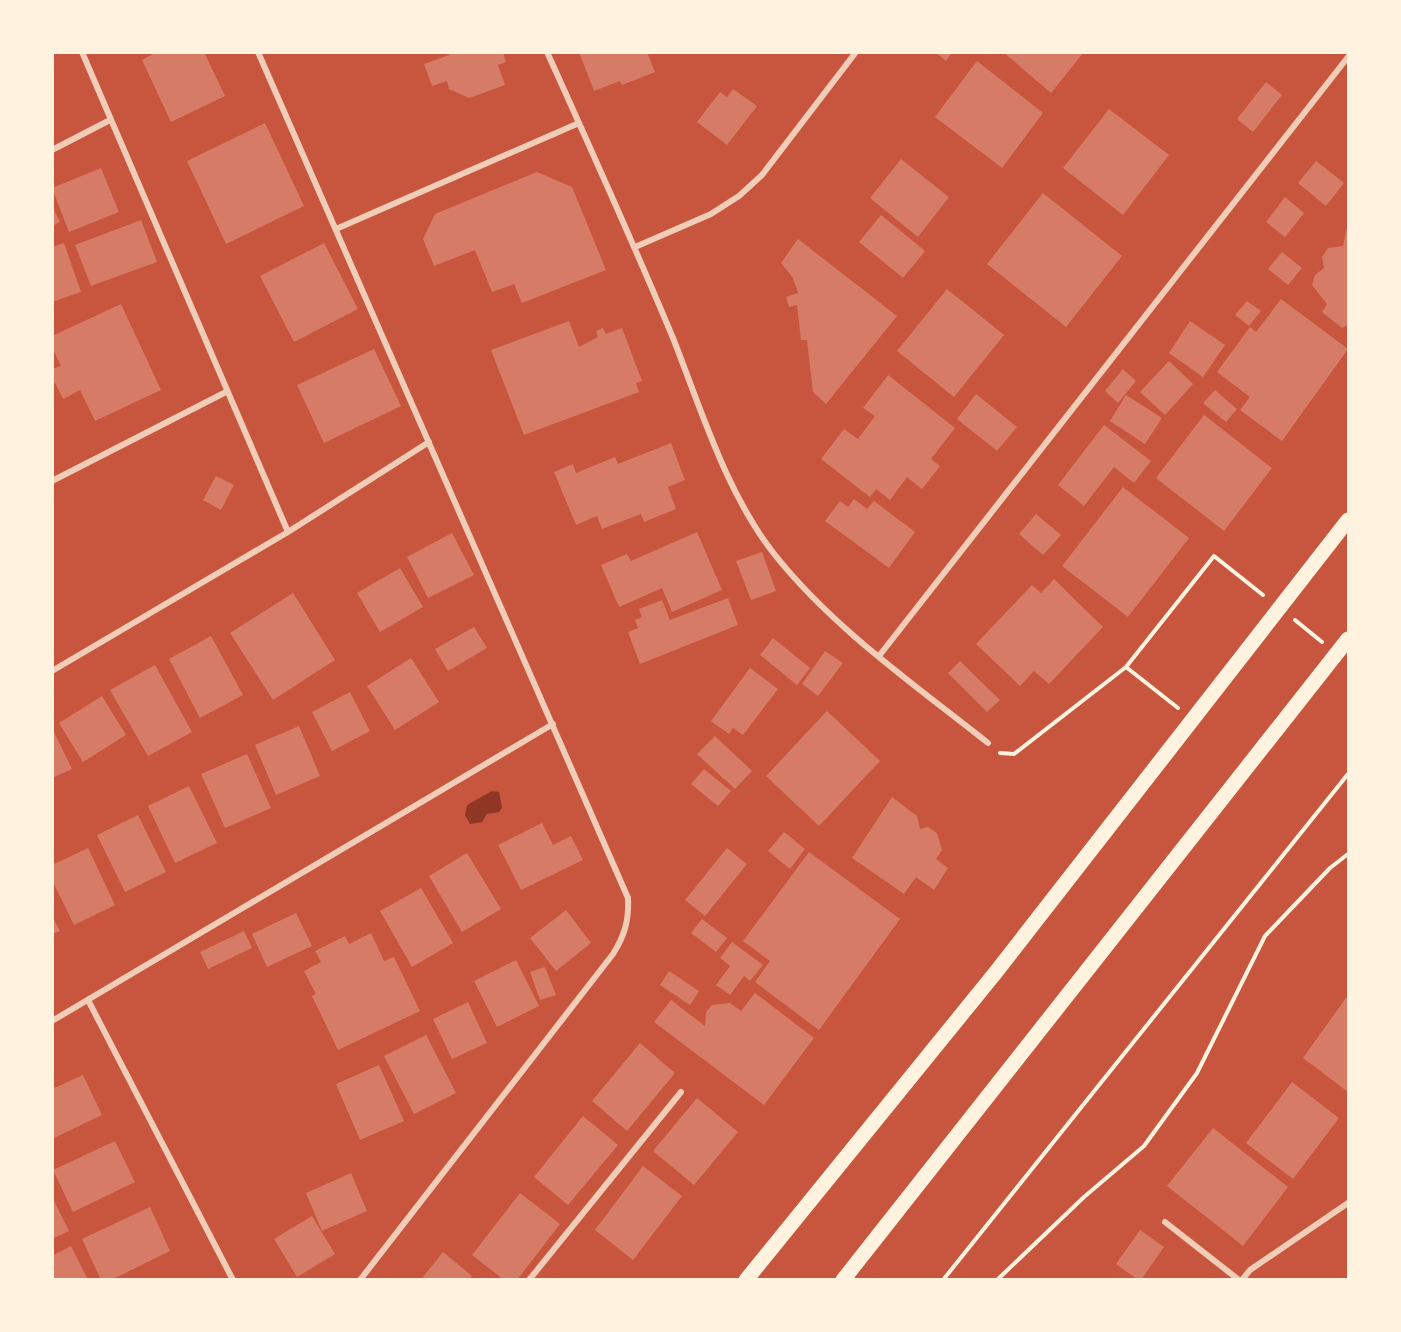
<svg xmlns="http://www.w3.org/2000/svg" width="1401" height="1332" viewBox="0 0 1401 1332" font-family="Manrope,sans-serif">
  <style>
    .water { fill: #8f3625 }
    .building { fill: #d67c66 }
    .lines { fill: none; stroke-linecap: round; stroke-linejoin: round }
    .path { stroke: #fff3e0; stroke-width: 4 }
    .minor { stroke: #f1ccb7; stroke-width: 6 }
    .primary { stroke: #fff3e0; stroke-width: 15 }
  </style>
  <rect width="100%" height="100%" fill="#c8553d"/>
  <path class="water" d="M492,791L499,792L502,808L499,812L487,814L482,822L470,824L465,815L467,805Z"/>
  <path class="building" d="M157,52H204L225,96L171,122L142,60Z
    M449,52H503L506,62L498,65L505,85L469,98L449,89L447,81L432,86L424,64L449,55Z
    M579,52H647L655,72L622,85L620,81L594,91Z
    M935,52H952L946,61Z
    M1003,52H1084L1051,93Z
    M977,61L1043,113L1002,168L935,117Z
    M1266,82L1282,95L1253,132L1237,119Z
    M733,89L757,106L727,145L697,122L720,92L727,97Z
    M1109,109L1169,155L1123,215L1063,168Z
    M265,123L304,206L226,244L187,161Z
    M901,159L949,197L918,237L870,198Z
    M1316,161L1344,183L1326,206L1298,183Z
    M101,168L119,212L69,232L52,188Z
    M537,172L572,187L606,270L522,303L514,284L492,292L475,250L434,266L423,239L435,214Z
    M1043,193L1122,256L1066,327L987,264Z
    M1285,197L1304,213L1285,237L1266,222Z
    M52,206L60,222L52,226Z
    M881,215L925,251L903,278L859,242Z
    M141,220L157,262L91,286L75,245Z
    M1348,223V325L1342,328L1322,312L1327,304L1312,285L1315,275L1324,268L1322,257L1328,248L1343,246Z
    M798,239L897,316L826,404L813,392L807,340H801L797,305L789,307L786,297L798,293L793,278L781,263Z
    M64,243L81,292L52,302V247Z
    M324,243L358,309L294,342L260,276Z
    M1282,252L1302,268L1288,285L1268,269Z
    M947,289L1004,335L954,397L897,351Z
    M1281,299L1348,349L1282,441L1240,410L1250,397L1217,372L1250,327L1256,332Z
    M1247,301L1261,311L1249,326L1235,315Z
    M121,304L161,390L95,421L80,390L63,399L52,377V369L61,366L52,347V336Z
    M569,321L579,347L598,337L596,331L603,328L606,334L622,328L642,381L636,383L639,392L524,435L491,350Z
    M1190,321L1225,345L1203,377L1169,353Z
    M374,349L401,406L324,443L297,385Z
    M1169,361L1193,384L1165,415L1140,392Z
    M1123,369L1136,381L1118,403L1105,391Z
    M888,375L955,428L931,459L940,466L922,489L907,477L890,500L876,489L870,497L821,459L844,429L858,439L875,416L863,408Z
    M1215,390L1237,409L1226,422L1203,403Z
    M976,394L1017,427L997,451L957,419Z
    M1126,395L1162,418L1145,444L1110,421Z
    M1204,415L1272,468L1224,531L1156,478Z
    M1104,425L1151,461L1134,483L1114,467L1084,506L1058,485Z
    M671,443L685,480L668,487L676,509L644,522L641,514L602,529L597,516L576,525L554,472L573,464L576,473L615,457L618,464Z
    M216,476L234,485L221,510L203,500Z
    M1123,487L1189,538L1128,617L1062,566Z
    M854,499L867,509L874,501L915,532L889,568L825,521L840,501L848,507Z
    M1036,514L1061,535L1043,555L1019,534Z
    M697,532L722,590L672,612L662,588L619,607L601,565L627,554L631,561Z
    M452,533L474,575L428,598L407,557Z
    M762,552L776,591L751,600L736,561Z
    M400,568L423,607L380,632L357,593Z
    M1054,579L1103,627L1049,684L1034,671L1020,686L976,644L1032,585L1041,593Z
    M293,593L335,660L273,700L230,633Z
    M728,598L738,625L640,664L628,632L638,628L635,620L642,617L639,609L662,600L670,620Z
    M474,627L487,648L448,671L435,649Z
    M211,636L243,695L200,718L169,659Z
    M773,638L810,668L797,685L760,655Z
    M825,651L843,663L818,696L802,684Z
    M411,658L439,702L395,730L367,686Z
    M960,661L1000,700L987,712L948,673Z
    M155,665L192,732L148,756L110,690Z
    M750,668L778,689L743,735L733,728L729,734L711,721Z
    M350,692L370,731L332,751L312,712Z
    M102,696L126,735L83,762L59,723Z
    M827,711L880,761L819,826L766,776Z
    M299,726L320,776L276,795L255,745Z
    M52,728L72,769L52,778Z
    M715,736L752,771L735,789L697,754Z
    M247,754L271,808L225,828L201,774Z
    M704,769L731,791L718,806L691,784Z
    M189,786L217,843L175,863L148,806Z
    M892,797L917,816L920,829L928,827L937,833L942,850L936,859L948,868L934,890L916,877L904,894L852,858Z
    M138,815L166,872L125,892L97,835Z
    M542,823L553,845L571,836L583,860L521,890L498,845Z
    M784,832L805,849L790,869L768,851Z
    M88,848L115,905L74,925L52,880V865Z
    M727,848L747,864L705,916L685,900Z
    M809,852L900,919L819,1030L755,982L770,961L743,941Z
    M467,853L501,909L462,932L429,876Z
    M421,888L453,943L412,967L380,911Z
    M566,910L591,943L556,971L530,938Z
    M296,913L312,946L267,967L252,934Z
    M52,916L60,931L52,934Z
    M702,919L727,938L716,952L691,933Z
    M244,931L252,948L208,969L200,952Z
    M371,933L384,961L394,957L420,1011L338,1050L312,996L316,994L304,971L321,962L315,951L345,936L349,944Z
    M732,942L763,965L750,981L744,976L730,995L716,985L730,966L720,958Z
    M516,960L539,1006L497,1027L474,981Z
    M545,967L556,995L540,1000L530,972Z
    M669,971L699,991L690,1005L660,985Z
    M755,993L814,1038L764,1105L654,1022L671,1000L705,1026L706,1012L712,1005L730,1003L741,1011Z
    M1348,995V1092L1303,1058Z
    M468,1002L487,1043L452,1059L433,1019Z
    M426,1035L456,1093L414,1114L384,1056Z
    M640,1043L675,1073L627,1131L592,1101Z
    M379,1065L404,1121L360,1140L336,1084Z
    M83,1075L102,1115L52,1139V1089Z
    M1292,1082L1339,1118L1293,1179L1246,1143Z
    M697,1098L738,1132L694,1185L653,1151Z
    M583,1116L618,1145L568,1205L534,1177Z
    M1213,1128L1288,1187L1243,1246L1167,1186Z
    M115,1141L135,1182L73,1212L53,1170Z
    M643,1166L682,1196L633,1260L595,1230Z
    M351,1173L367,1211L322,1231L306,1193Z
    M520,1193L560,1224L517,1280H504L472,1255Z
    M52,1197L69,1231L52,1239Z
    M150,1207L170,1251L111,1280H101L82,1239Z
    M312,1216L335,1254L297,1277L274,1239Z
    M1140,1230L1164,1247L1141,1280H1138L1116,1264Z
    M71,1246L88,1280H54L52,1256Z
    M443,1252L472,1276L469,1280H426L423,1277Z"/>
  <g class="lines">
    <path class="path" d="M1295,620L1322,642
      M1126,667L1178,708
      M1000,753L1014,754L1126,667L1214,556L1263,595
      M943,1280L1348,774
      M997,1280L1084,1197L1144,1146L1197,1073L1265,936L1330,868L1348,854"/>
    <path class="minor" d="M82,52L288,532
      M258,52L628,898C629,920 625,935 613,954L360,1280
      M547,52C590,147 633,242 673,338C701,409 727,495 775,555C833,628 915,685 988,743
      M52,150L110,120
      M336,229L579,123
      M635,247L711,214L739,196L762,175L856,52
      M52,481L226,392
      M879,656L1348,57
      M52,671L288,532L429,442
      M88,1000L233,1280
      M52,1021L553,724
      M1165,1222L1239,1280
      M529,1280L681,1092
      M1242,1280L1250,1270L1348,1203"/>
    <path class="primary" d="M746,1280L996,972L1348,520
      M843,1280L1348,639"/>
  </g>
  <rect width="1401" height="1332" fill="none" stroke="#fff3e0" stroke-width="108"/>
</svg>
